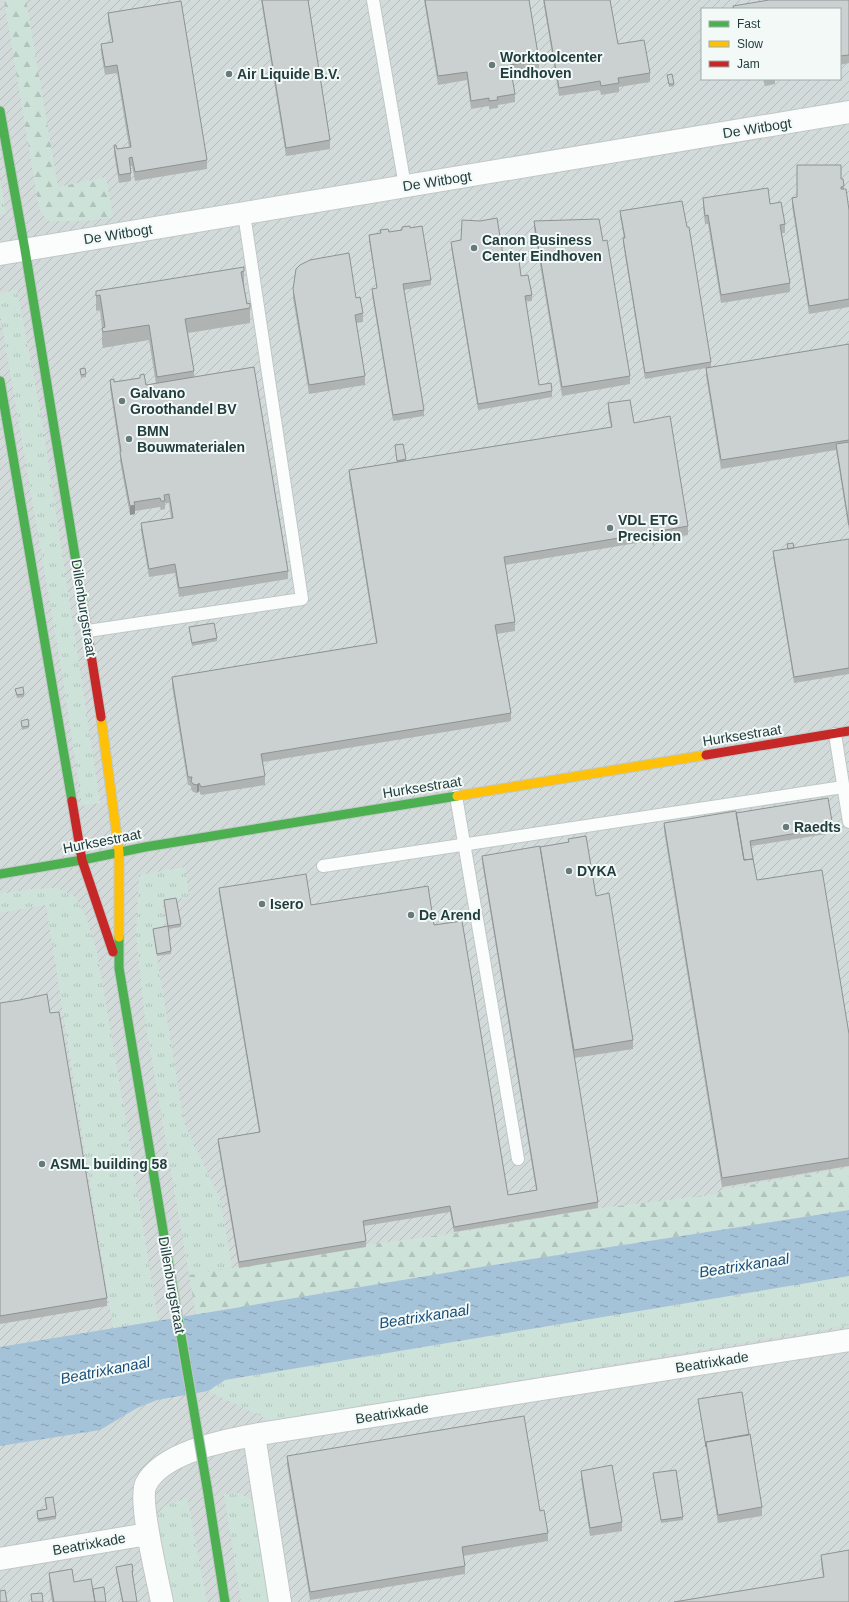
<svg xmlns="http://www.w3.org/2000/svg" width="849" height="1602" viewBox="0 0 849 1602" font-family="Helvetica,sans-serif">
  <style>
    .industrial { fill: url(#industrial-furrows); fill-rule: evenodd }
    .grass { fill: url(#grass-tufts) }
    .forest { fill: url(#forest-firs) }
    .water { fill: url(#water-ripples) }
    .lines { fill: none; stroke-linecap: round; stroke-linejoin: round }
    .lane-casing { stroke: #c1c7c6; stroke-width: 14 }
    .street-casing { stroke: #c1c7c6; stroke-width: 24 }
    .fast-casing { stroke: #c0c7c7; stroke-width: 11 }
    .slow-casing { stroke: #c0c7c7; stroke-width: 11 }
    .jam-casing { stroke: #c0c7c7; stroke-width: 11 }
    .lane { stroke: #fbfcfc; stroke-width: 12 }
    .street { stroke: #fbfcfc; stroke-width: 22 }
    .fast { stroke: #4caf50; stroke-width: 9 }
    .slow { stroke: #ffc107; stroke-width: 9 }
    .jam { stroke: #c62828; stroke-width: 9 }
    .fast-bridge-casing { stroke: #c0c7c7; stroke-width: 11; stroke-linecap: butt }
    .fast-bridge { stroke: #4caf50; stroke-width: 9 }
    .wall { fill: #afb4b3 }
    .shaded-wall { fill: #8e9292 }
    .building { fill: #cbd1d0; stroke: #8e9292 }
    .poi-dot { fill: #667a7a; stroke: #f3f9f7; stroke-width: 1.5 }
    .labels { text-anchor: middle; dominant-baseline: central; stroke-width: 4; stroke-linejoin: round; paint-order: stroke }
    .poi-label { font-size: 14px; font-weight: bold; fill: #223d3e; stroke: #f3f9f7; text-anchor: start }
    .street-label { font-size: 14px; fill: #223d3e; stroke: #f3f9f7 }
    .water-label { font-size: 15px; font-style: italic; fill: #1a4f7b; stroke: #f3f9f7 }
  </style>
  <defs>
    <pattern id="industrial-furrows" width="10" height="10" patternUnits="userSpaceOnUse"><rect width="10" height="10" fill="#d2dbda"/><path d="M-1 1l2-2M0 10L10 0M9 11l2-2" fill="none" stroke="#b4bdbc"/></pattern>
    <pattern id="grass-tufts" width="24" height="20" patternUnits="userSpaceOnUse"><rect width="24" height="20" fill="#cde3da"/><path d="M3 7l-1-3M5 7V3M7 7l1-3M15 17l-1-3M17 17v-4M19 17l1-3" fill="none" stroke="#b0c4bc"/></pattern>
    <pattern id="forest-firs" width="22" height="20" patternUnits="userSpaceOnUse"><rect width="22" height="20" fill="#cde3da"/><path d="M5 1l3.5 6h-7zM16 11l3.5 6h-7z" fill="#b0c4bc"/></pattern>
    <pattern id="water-ripples" width="26" height="14" patternUnits="userSpaceOnUse"><rect width="26" height="14" fill="#a4c3d9"/><path d="M2 4q2-2 4 0t4 0M15 11q2-2 4 0t4 0" fill="none" stroke="#85a0b1"/></pattern>
  </defs>
  <rect width="100%" height="100%" fill="#e4eae9"/>
  <path class="industrial" d="M0,0H849V1602H0ZM702,9H840V79H702Z"/>
  <path class="grass" d="M0,179L6,214L0,215Z
    M17,289L42,421L100,803L82,806L63,679L0,314V294Z
    M185,867L189,897L162,902L165,924L152,928L184,1123L220,1199L232,1267L189,1275L145,1020L136,935L139,875Z
    M57,888L75,897L86,917L97,952L125,1115L158,1321L113,1328L46,905L0,913V894L31,889Z
    M849,1276V1325L271,1421L208,1391L225,1380Z
    M239,1493L251,1499L258,1513L270,1602H241L224,1494Z
    M187,1498L207,1602H173L156,1535L157,1517L164,1506Z"/>
  <path class="forest" d="M4,0H26L58,187L106,177L113,217L87,221H47L39,208Z
    M849,1168V1210L481,1267L196,1315L189,1275L366,1245L456,1233L600,1208L712,1195L725,1189Z"/>
  <path class="water" d="M849,1210V1276L225,1380L208,1391L157,1400L137,1408L100,1430L0,1446V1347L481,1267Z"/>
  <g class="lines">
    <defs>
      <path id="lane" d="M373,0L405,186
        M88,631L302,599L244,214
        M835,734L849,822
        M456,796L518,1159
        M323,866L843,787"/>
      <path id="street" d="M0,254L849,112
        M254,1435L280,1602
        M0,1559L148,1534
        M162,1602C158,1581 138,1500 146,1484C162,1453 222,1441 254,1435L849,1340"/>
      <path id="fast" d="M0,111L25,250L84,611
        M0,381L72,801
        M0,874L82,860L145,847L457,796
        M119,937V968L166,1248
        M207,1487L225,1602"/>
      <path id="slow" d="M101,717L119,852V937
        M457,796L706,755"/>
      <path id="jam" d="M84,611L101,717
        M706,755L849,731
        M72,801L82,860L113,952"/>
    </defs>
    <use href="#lane" class="lane-casing"/>
    <use href="#street" class="street-casing"/>
    <use href="#fast" class="fast-casing"/>
    <use href="#slow" class="slow-casing"/>
    <use href="#jam" class="jam-casing"/>
    <use href="#lane" class="lane"/>
    <use href="#street" class="street"/>
    <use href="#fast" class="fast"/>
    <use href="#slow" class="slow"/>
    <use href="#jam" class="jam"/>
    <defs>
      <path id="fast-bridge" d="M166,1248L207,1487"/>
    </defs>
    <use href="#fast-bridge" class="fast-bridge-casing"/>
    <use href="#fast-bridge" class="fast-bridge"/>
  </g>
  <path class="wall" d="M261,0H308L330,140V149L286,156Z
    M424,0H529L539,60V68L511,73L515,94V102L498,105V108L489,109V106L471,109L467,80L438,85Z
    M543,0H610L618,44L650,73V82L619,87V92L601,95L600,90L559,96Z
    M849,0V63L840,65V9H733V6Z
    M108,13L207,160V169L135,181L132,166H130L131,173V181L119,183L114,153V145L117,149L129,147L117,73L105,75L101,52V44L112,42L108,21Z
    M667,75L674,84V86L669,87Z
    M744,79H753L744,80Z
    M763,79H775V84L765,86Z
    M841,179L844,186V189L849,210V307L809,314L792,206V198L797,197Z
    M703,198L770,204L785,224V233H782L790,283V292L721,303L708,224H705L703,207Z
    M620,211L711,362V367L849,344V531L836,450L721,469L706,376V368L645,379L623,243V238H624L620,216Z
    M534,221L603,241L630,376V384L562,396L534,229Z
    M410,228L431,280V285L404,290L424,410V416L393,421L372,295V289L377,288L369,241V235L380,233V230L389,232Z
    M451,242L503,255L532,295V301H525L539,385L552,391V397L478,410L451,247Z
    M244,271V286L247,304L250,308V323L188,333L194,371V377L288,571V579L179,597L175,573L149,577L141,531V523L171,518L169,503H165V509L161,510L160,507L135,511V514L130,515L120,461V454L110,388V380L114,382L140,378V375L146,385L156,384L149,340L103,348L102,343V328L100,310L96,311V291Z
    M293,289L356,298L363,313V322L356,323L365,376V385L309,394L293,298Z
    M80,369L86,374V377L81,378Z
    M608,403L634,423L688,526V535L654,540V545L653,546L652,541H649L505,565L515,622V631L497,634L511,713V721L263,762L265,776V785L201,795L199,791L197,793L193,792L191,789V786L188,785L172,686V677L376,643L349,478V470L397,462L395,445L406,459V461L611,427L608,412Z
    M849,539V674L794,683L773,557V551L788,549L787,544L794,548Z
    M189,627L217,638V641L192,646Z
    M15,689L24,694V697L17,698Z
    M21,721L29,726V728L22,730Z
    M736,813L833,827V833L751,846L757,880L849,1034V1166L722,1187L664,831V823Z
    M568,839L596,896L633,1040V1049L574,1058L598,1202V1208L454,1232L450,1212L364,1226L366,1241V1247L239,1268L218,1145V1139L259,1132L219,894V888L311,905L434,925L508,1195L536,1190L482,862V856L540,849L568,842Z
    M164,900L181,924V927L168,929Z
    M153,929L171,951V954L157,956Z
    M0,1003L50,1013L107,1298V1306L0,1324Z
    M698,1399L762,1507V1516L718,1523Z
    M287,1456L540,1511L548,1533V1541L463,1556L465,1566V1574L310,1600L287,1465Z
    M581,1471L622,1522V1531L590,1536L581,1479Z
    M653,1473L683,1517V1520L661,1523Z
    M45,1498L56,1516V1519L38,1522L37,1511L46,1509Z
    M821,1555L849,1602L823,1577L821,1563Z
    M116,1567L133,1571V1574H132L137,1602H122L116,1570Z
    M49,1573L93,1590L106,1602H52L49,1581Z"/>
  <path class="shaded-wall" d="M135,505V514L130,515V506Z
    M199,783V791L197,793V785Z"/>
  <path class="building" d="M262,0H308L330,140L286,148Z
    M425,0H529L539,60L510,65L515,94L497,97L498,100L489,101V98L471,101L467,72L438,76Z
    M544,0H610L618,44L644,40L650,73L618,78L619,83L601,86L600,81L559,88Z
    M769,0H849V55L840,56V9H734L733,6Z
    M181,1L207,160L135,172L132,157L129,158L131,173L119,175L114,145H116L117,149L131,147L117,65L105,67L101,44L113,42L108,13Z
    M672,74L674,84H669L667,75Z
    M797,165H841V179H843L844,186L841,187V189H846L849,210V299L809,306L792,198L797,197Z
    M768,188L770,204L781,202L785,224L780,225L790,283L721,295L708,215L705,216L703,198Z
    M682,201L687,227H689L711,362L645,373L623,238H625L620,211Z
    M497,218L503,255L518,253L521,276L528,275L532,295L525,296L539,385L551,383L552,391L478,404L451,242L461,240L462,220L480,221Z
    M599,219L603,241L607,240L630,376L562,387L534,221Z
    M410,226V228L422,226L431,280L403,284L424,410L393,415L372,289L377,288L369,235L381,233L380,230L388,229L389,232L402,230V227Z
    M349,253L356,298L360,297L363,313L355,315L365,376L309,385L293,289L296,269L300,265L310,260Z
    M244,267V271L241,272L247,304L250,303V308L185,319L194,371L157,377L149,325L103,332L102,328L105,327L100,295L96,296V291Z
    M849,344V440L721,460L706,368Z
    M254,367L288,571L179,588L175,564L149,569L141,523L173,518L169,494L164,495L165,501H161L160,498L134,502L135,505L130,506L120,453L121,451L110,380L114,379V382L140,378V375L144,374L146,385Z
    M85,368L86,374L81,375L80,369Z
    M630,400L634,423L670,416L688,526L654,532V537H653L652,533H649L504,557L515,622L495,625L511,713L261,754L265,776L201,787L199,783L197,785L193,784L191,781L192,777H188L172,677L377,643L349,470L612,427L608,403Z
    M849,442V525L836,444Z
    M403,444L406,459L397,461L395,445Z
    M849,539V668L794,677L773,551Z
    M793,543L794,548L788,549L787,544Z
    M214,623L217,638L192,643L189,627Z
    M23,687L24,694L17,695L15,689Z
    M28,719L29,726L22,727L21,721Z
    M828,798L833,827L750,841L753,859L744,860L736,813Z
    M736,811L744,860L753,859L757,880L822,870L849,1034V1158L722,1178L664,823Z
    M586,836L596,896L609,893L633,1040L574,1050L540,847L569,842L568,839Z
    M540,846L598,1202L454,1227L450,1206L363,1221L366,1241L239,1262L218,1139L260,1132L219,888L306,874L311,905L428,886L434,925L462,921L508,1195L537,1190L482,856Z
    M176,898L181,924L168,926L164,900Z
    M168,926L171,951L157,954L153,929Z
    M47,994L50,1013L59,1012L107,1298L0,1316V1003L20,1000Z
    M742,1392L749,1435L706,1442V1447L698,1399Z
    M524,1416L540,1511L544,1510L548,1533L462,1547L465,1566L310,1592L287,1456Z
    M750,1434L762,1507L718,1515L706,1442Z
    M612,1465L622,1522L590,1528L581,1471Z
    M676,1470L683,1517L661,1520L653,1473Z
    M53,1497L56,1516L38,1519L37,1511L47,1509L45,1498Z
    M849,1550V1602H674L824,1577L821,1555Z
    M132,1564L133,1571H132L137,1602H123L116,1567Z
    M72,1569L74,1582L91,1579L95,1602H54L49,1573Z
    M104,1587L106,1602H95L93,1589Z
    M5,1590L7,1602H0V1591Z
    M42,1593L43,1602H32L31,1594Z"/>
  <g class="poi-dot">
    <circle cx="492" cy="65" r="4"/>
    <circle cx="229" cy="74" r="4"/>
    <circle cx="474" cy="248" r="4"/>
    <circle cx="122" cy="401" r="4"/>
    <circle cx="129" cy="439" r="4"/>
    <circle cx="610" cy="528" r="4"/>
    <circle cx="786" cy="827" r="4"/>
    <circle cx="569" cy="871" r="4"/>
    <circle cx="262" cy="904" r="4"/>
    <circle cx="411" cy="915" r="4"/>
    <circle cx="42" cy="1164" r="4"/>
  </g>
  <g class="labels">
    <g class="poi-label">
      <text x="500" y="57">Worktoolcenter<tspan x="500" dy="16">Eindhoven</tspan></text>
      <text x="237" y="74">Air Liquide B.V.</text>
      <text x="482" y="240">Canon Business<tspan x="482" dy="16">Center Eindhoven</tspan></text>
      <text x="130" y="393">Galvano<tspan x="130" dy="16">Groothandel BV</tspan></text>
      <text x="137" y="431">BMN<tspan x="137" dy="16">Bouwmaterialen</tspan></text>
      <text x="618" y="520">VDL ETG<tspan x="618" dy="16">Precision</tspan></text>
      <text x="794" y="827">Raedts</text>
      <text x="577" y="871">DYKA</text>
      <text x="270" y="904">Isero</text>
      <text x="419" y="915">De Arend</text>
      <text x="50" y="1164">ASML building 58</text>
    </g>
    <g class="street-label">
      <text transform="translate(757 128) rotate(-9)">De Witbogt</text>
      <text transform="translate(437 181) rotate(-9)">De Witbogt</text>
      <text transform="translate(118 234) rotate(-9)">De Witbogt</text>
      <text transform="translate(84 608) rotate(81)">Dillenburgstraat</text>
      <text transform="translate(742 735) rotate(-9)">Hurksestraat</text>
      <text transform="translate(422 787) rotate(-9)">Hurksestraat</text>
      <text transform="translate(102 841) rotate(-11)">Hurksestraat</text>
      <text transform="translate(172 1285) rotate(80)">Dillenburgstraat</text>
      <text transform="translate(712 1362) rotate(-9)">Beatrixkade</text>
      <text transform="translate(392 1413) rotate(-9)">Beatrixkade</text>
      <text transform="translate(89 1544) rotate(-10)">Beatrixkade</text>
    </g>
    <g class="water-label">
      <text transform="translate(744 1265) rotate(-9)">Beatrixkanaal</text>
      <text transform="translate(424 1316) rotate(-9)">Beatrixkanaal</text>
      <text transform="translate(105 1370) rotate(-11)">Beatrixkanaal</text>
    </g>
  </g>
  <rect x="701" y="8" width="140" height="72" fill="#f3f9f7" stroke="#9faead"/>
  <rect x="709" y="21" width="20" height="6" fill="#4caf50" stroke="#9faead"/>
  <text x="737" y="28" font-size="12" fill="#223d3e">Fast</text>
  <rect x="709" y="41" width="20" height="6" fill="#ffc107" stroke="#9faead"/>
  <text x="737" y="48" font-size="12" fill="#223d3e">Slow</text>
  <rect x="709" y="61" width="20" height="6" fill="#c62828" stroke="#9faead"/>
  <text x="737" y="68" font-size="12" fill="#223d3e">Jam</text>
</svg>
